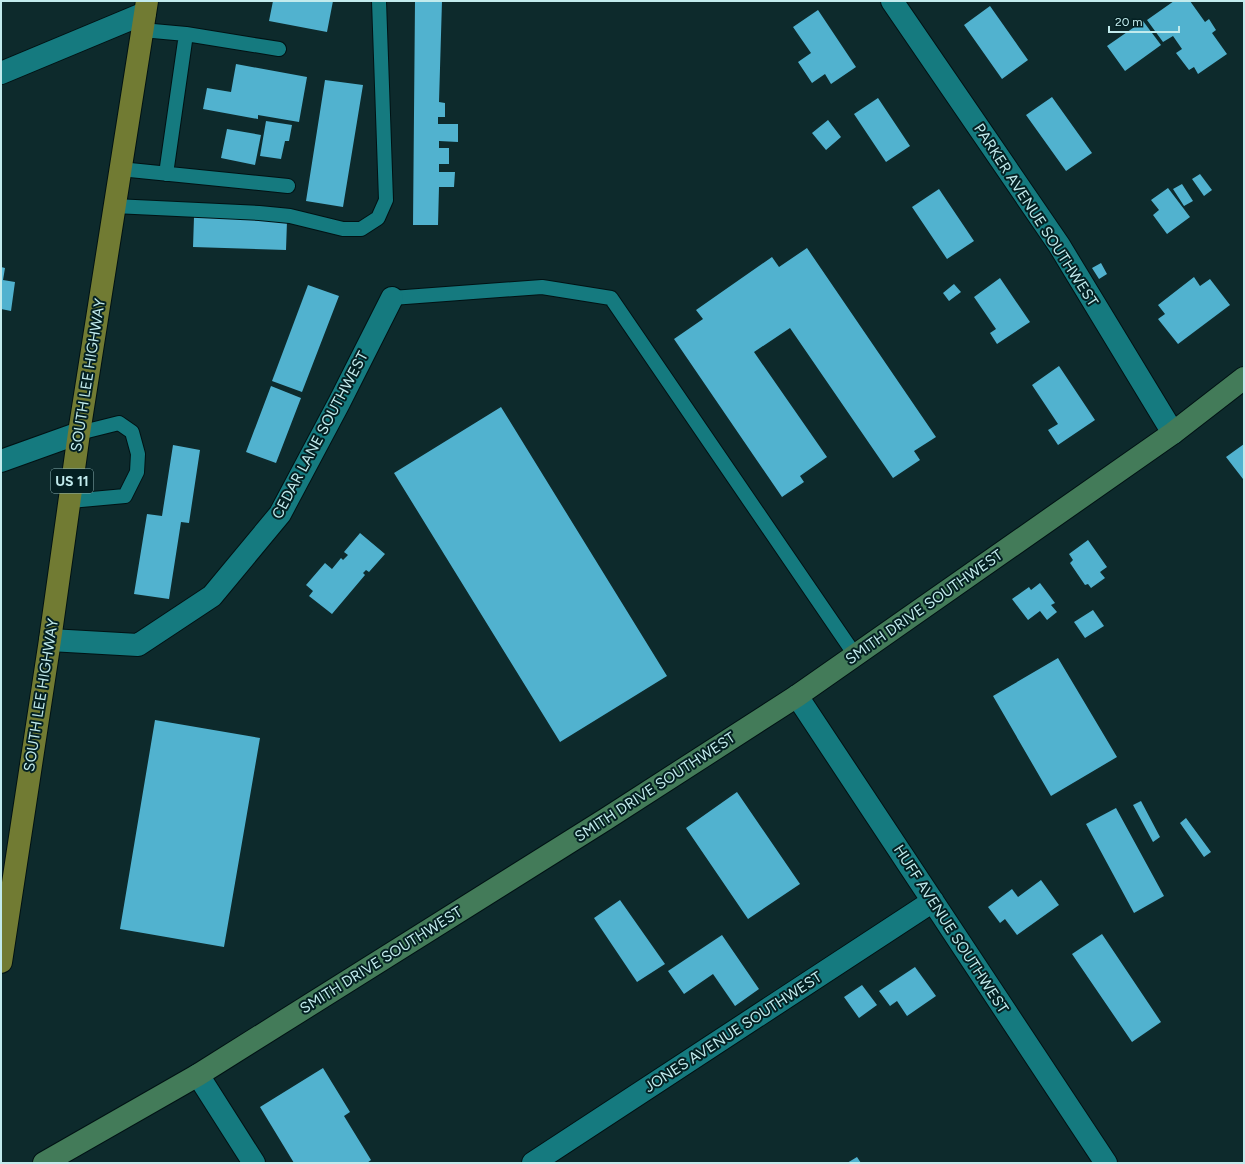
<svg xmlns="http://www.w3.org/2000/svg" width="1245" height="1164" viewBox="0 0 1245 1164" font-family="Figtree,sans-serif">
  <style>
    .building { fill: #51b2cf }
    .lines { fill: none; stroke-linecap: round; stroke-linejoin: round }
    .lane-casing { stroke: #001214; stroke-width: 16 }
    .street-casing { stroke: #001214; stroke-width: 24 }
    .secondary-casing { stroke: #001214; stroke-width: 24 }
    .primary-casing { stroke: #001214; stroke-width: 24 }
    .lane { stroke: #157a7f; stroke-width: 14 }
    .street { stroke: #157a7f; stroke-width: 22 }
    .secondary { stroke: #437b59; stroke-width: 22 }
    .primary { stroke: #717b33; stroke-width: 22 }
    .labels { text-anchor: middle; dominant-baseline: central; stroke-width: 4; stroke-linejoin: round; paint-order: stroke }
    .shield { fill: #042022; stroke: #89aeb0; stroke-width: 1 }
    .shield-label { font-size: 14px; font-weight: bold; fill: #c2ebed }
    .street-label { font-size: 15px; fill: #c2ebed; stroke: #042022 }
  </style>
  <rect width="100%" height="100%" fill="#0d2a2c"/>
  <path class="building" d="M273,1H333L327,32L269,21Z
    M415,1H442L439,102L445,103V117H438V124H458V142L439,141V148H449V164H439V172H455L454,187H439L438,225H413Z
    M1174,1H1190L1205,22L1209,19L1216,30L1212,33L1227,54L1198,74L1194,67L1189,70L1176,53L1182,49L1173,36L1163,42L1147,20Z
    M990,6L1028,60L1002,79L964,25Z
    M818,10L856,67L831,84L825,74L812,83L798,62L811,53L793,27Z
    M1143,21L1161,45L1125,71L1107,46Z
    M236,64L307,77L299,122L258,115V119L203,109L207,88L231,92Z
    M325,80L363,85L343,207L306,201Z
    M1052,97L1092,153L1066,171L1026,115Z
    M878,98L910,146L886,162L854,114Z
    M828,120L841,137L826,150L812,133Z
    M266,121L292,125L289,141H285L281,159L260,156Z
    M227,129L261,135L255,165L221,158Z
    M1200,174L1212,190L1204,196L1192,179Z
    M1182,184L1193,201L1184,206L1173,189Z
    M1168,188L1190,217L1167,234L1153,215L1159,210L1151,200Z
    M939,189L974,241L947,259L912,207Z
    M194,217L287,221L286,250L193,247Z
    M807,248L936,437L914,451L920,460L893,478L790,328L754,352L827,457L800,476L804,482L782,497L674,339L703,319L696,310L726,289L772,257L779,267Z
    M1101,263L1107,274L1099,279L1092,268Z
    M1,267L5,268L3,280L15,282L11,311L1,309Z
    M1194,277L1200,286L1210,279L1230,305L1178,344L1158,319L1165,314L1158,305Z
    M1000,278L1030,322L997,344L990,333L996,329L974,297Z
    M954,284L961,292L949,301L943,293Z
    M308,285L339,296L302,392L272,381Z
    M1059,366L1095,420L1058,445L1048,430L1058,424L1032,385Z
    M271,386L301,398L276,463L246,452Z
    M501,407L667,676L560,742L394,473Z
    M1244,444V477L1243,479L1226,457Z
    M173,445L200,450L189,523L181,522L169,599L134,594L147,514L162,516Z
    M360,533L385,554L369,572L366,570L363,573L365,575L332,614L309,596L313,591L306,585L325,563L332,569L341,558L343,560L348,555L344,552Z
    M1088,540L1107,567L1100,572L1105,578L1091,588L1088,584L1085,585L1070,563L1073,560L1069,554Z
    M1040,583L1055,603L1051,605L1057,612L1047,620L1040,611L1028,620L1012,599L1029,587L1031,590Z
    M1093,610L1104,626L1085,638L1074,622Z
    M1058,658L1117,757L1051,796L993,696Z
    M155,720L260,738L224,947L120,929Z
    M737,792L800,884L748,919L686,828Z
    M1141,801L1160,837L1153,842L1133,805Z
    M1116,808L1164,896L1134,913L1086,824Z
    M1186,818L1211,852L1204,857L1180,823Z
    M1041,880L1059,905L1017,935L1005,919L1000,923L988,907L1012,889L1018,897Z
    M620,900L665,964L637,982L594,918Z
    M1102,934L1161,1022L1132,1042L1072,954Z
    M722,935L759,989L735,1006L713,974L684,994L668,971Z
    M915,967L936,996L907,1016L897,1001L890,1006L879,991Z
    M862,985L877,1005L859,1018L844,997Z
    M323,1068L350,1112L344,1116L371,1160L367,1163H294L260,1107Z
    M857,1157L861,1163H847Z"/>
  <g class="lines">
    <defs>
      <path id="lane" d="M142,30L186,34
        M120,169L288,186
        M166,174L186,34L279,49
        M114,206L259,213L290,216L343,229H361L378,218L386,200L379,1
        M392,298L542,287L611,298L855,655
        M70,501L125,496L137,472L138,454L132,432L119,423L79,433"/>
      <path id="street" d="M892,1L1059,245L1173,433
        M1,73L145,13
        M1,461L79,433
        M50,640L138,645L212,596L280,514L339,403L392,298
        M797,696L1106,1163
        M198,1075L254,1163
        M533,1163L933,901"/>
      <path id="secondary" d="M44,1163L198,1075L606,819L797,696L1173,433L1244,378"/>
      <path id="primary" d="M1,962L50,640L79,433L147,1"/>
    </defs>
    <use href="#lane" class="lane-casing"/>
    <use href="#street" class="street-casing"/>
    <use href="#secondary" class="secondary-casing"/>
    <use href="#primary" class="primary-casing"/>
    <use href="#lane" class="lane"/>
    <use href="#street" class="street"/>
    <use href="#secondary" class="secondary"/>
    <use href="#primary" class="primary"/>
  </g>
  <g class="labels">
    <rect class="shield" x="51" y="469" width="42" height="24" rx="3"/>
    <g class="shield-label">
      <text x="72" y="481">US 11</text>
    </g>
    <g class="street-label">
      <text transform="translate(1036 215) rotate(57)">PARKER AVENUE SOUTHWEST</text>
      <text transform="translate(88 375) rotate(-81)">SOUTH LEE HIGHWAY</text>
      <text transform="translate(320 435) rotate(-62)">CEDAR LANE SOUTHWEST</text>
      <text transform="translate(924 607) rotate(-35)">SMITH DRIVE SOUTHWEST</text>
      <text transform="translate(41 695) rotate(-81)">SOUTH LEE HIGHWAY</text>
      <text transform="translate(655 787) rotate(-33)">SMITH DRIVE SOUTHWEST</text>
      <text transform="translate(951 929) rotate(57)">HUFF AVENUE SOUTHWEST</text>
      <text transform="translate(381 960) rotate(-32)">SMITH DRIVE SOUTHWEST</text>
      <text transform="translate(733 1032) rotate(-33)">JONES AVENUE SOUTHWEST</text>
    </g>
  </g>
  <rect width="1245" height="1164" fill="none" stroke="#c2ebed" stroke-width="4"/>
  <path d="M1109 26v6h70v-6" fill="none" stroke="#c2ebed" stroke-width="2"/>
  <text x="1115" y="26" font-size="12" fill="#c2ebed" stroke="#042022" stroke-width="3" paint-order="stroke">20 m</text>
</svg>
